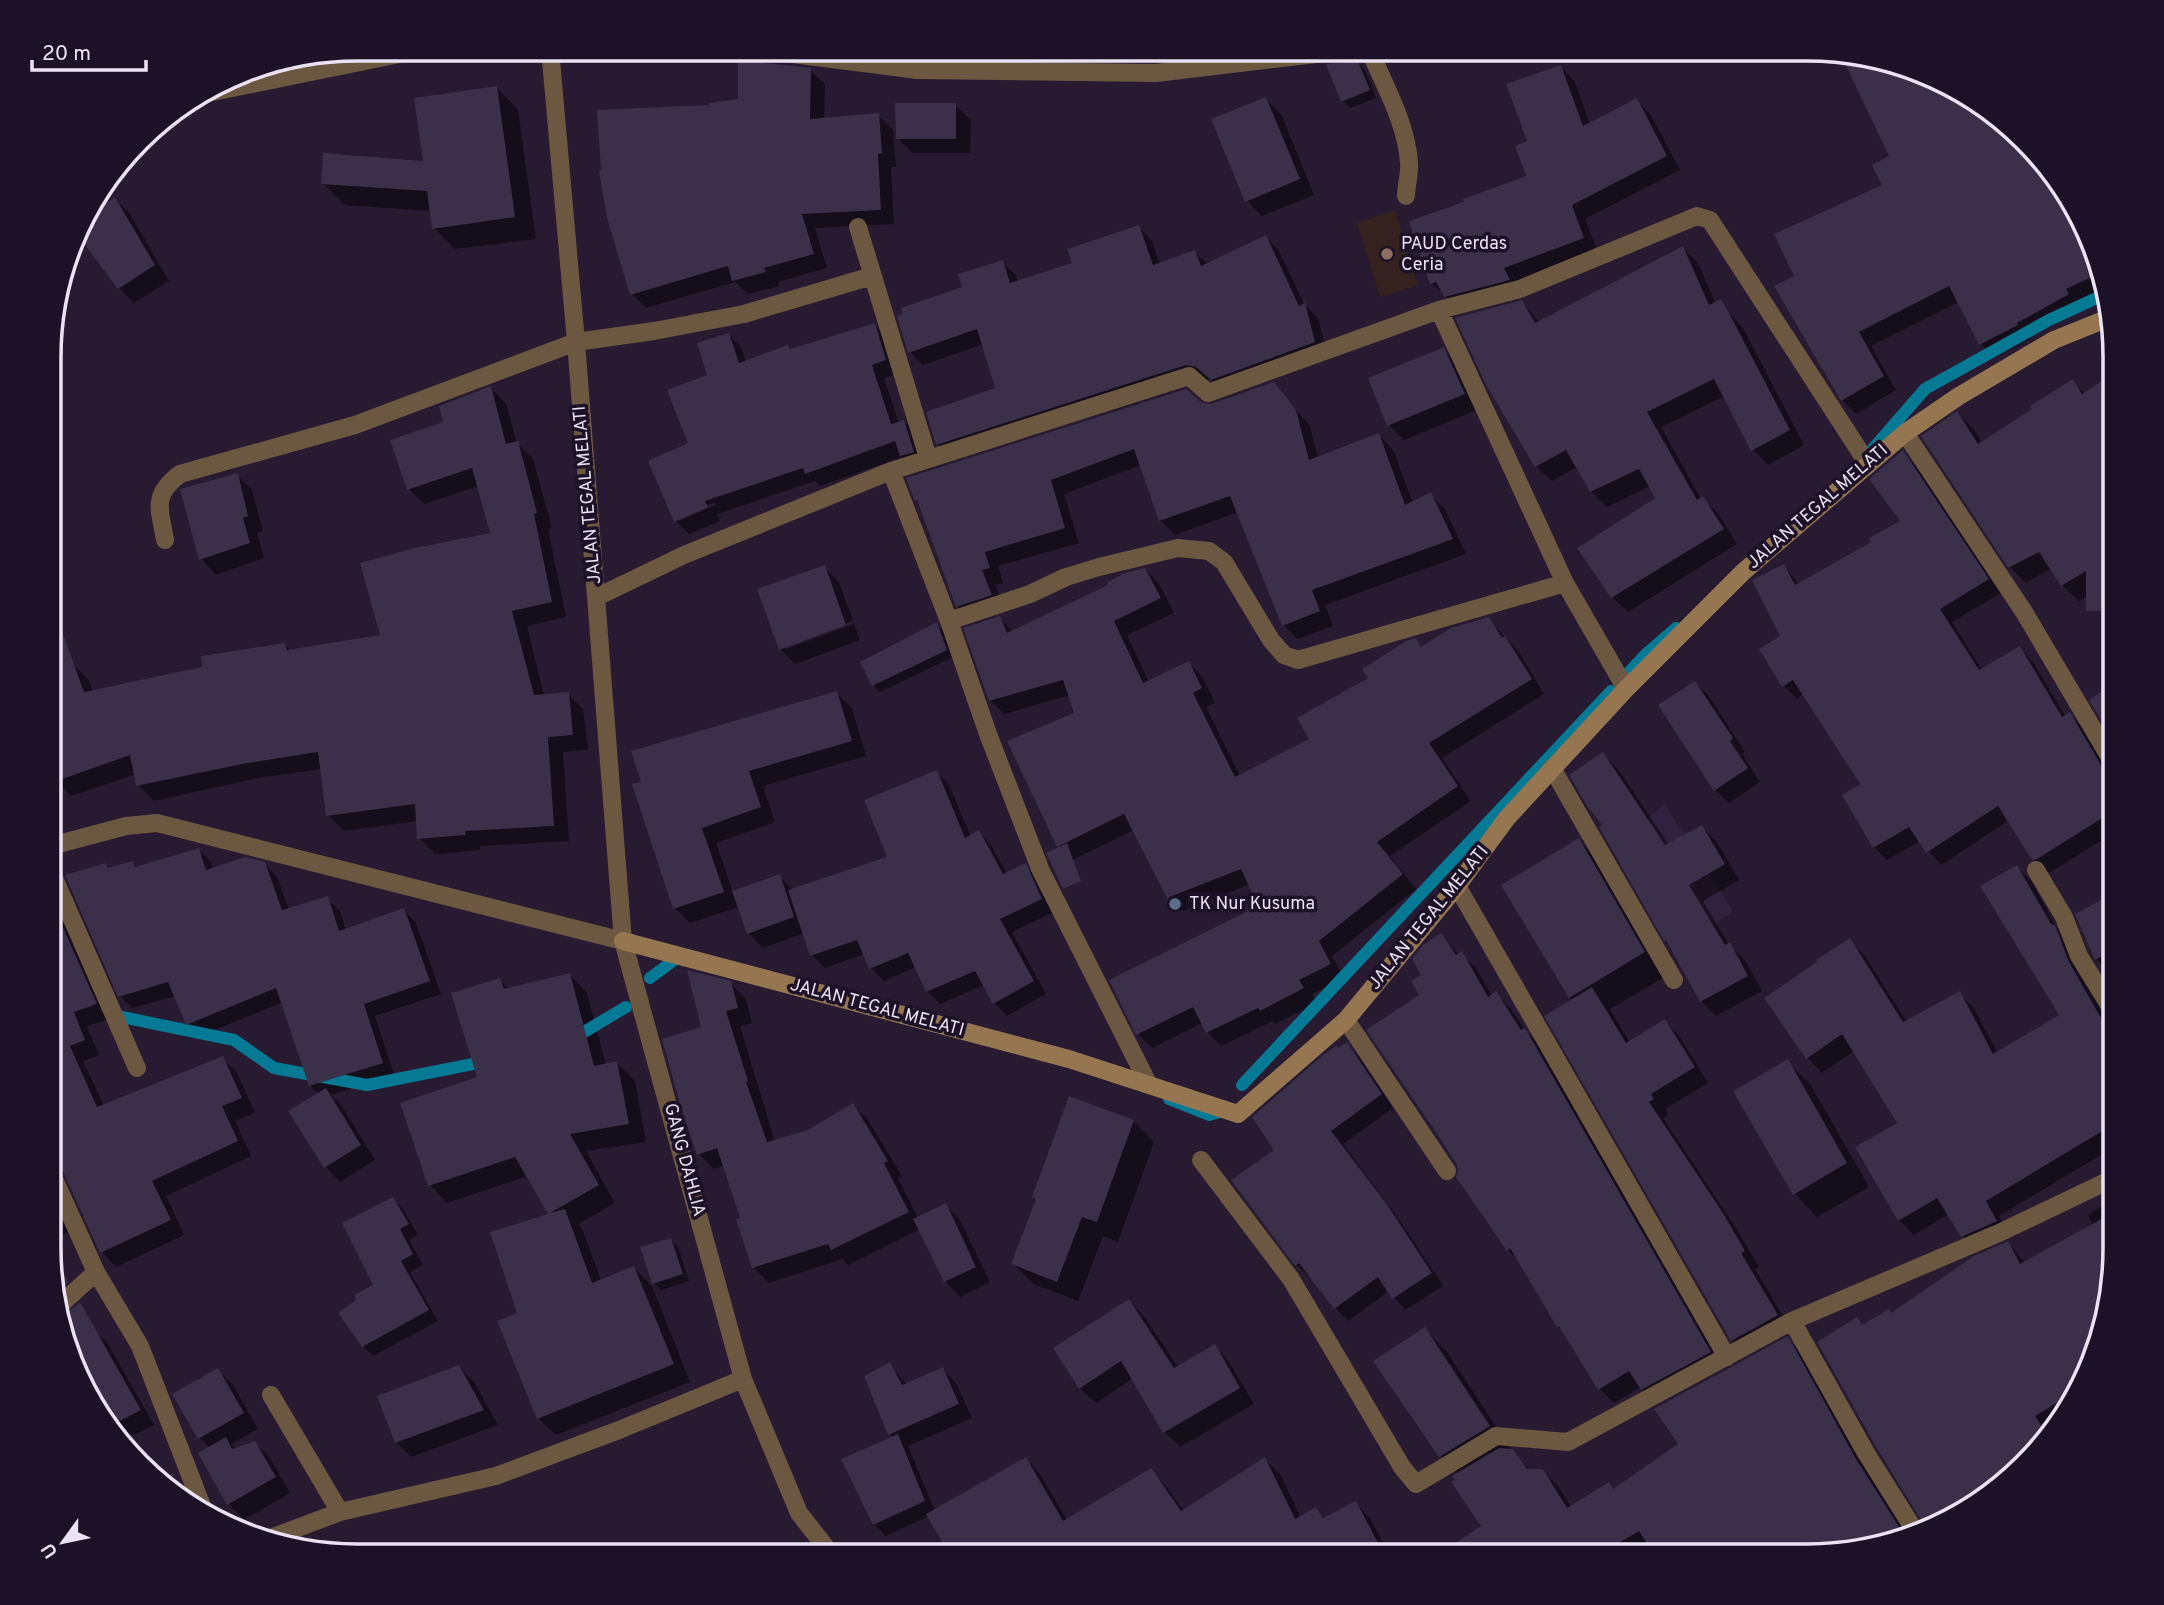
<svg xmlns="http://www.w3.org/2000/svg" width="2164" height="1605" viewBox="0 0 2164 1605" font-family="Overpass,sans-serif">
  <style>
    .built { fill: #31213e }
    .education { fill: #35221f }
    .shadow { fill: #0007; fill-rule: evenodd }
    .lines { fill: none; stroke-linecap: round; stroke-linejoin: round }
    .stream { stroke: #067a95; stroke-width: 12 }
    .building { fill: #3a3049 }
    .street { stroke: #6c5741; stroke-width: 18 }
    .secondary { stroke: #967651; stroke-width: 18 }
    .education-dot { fill: #8d6e63; stroke: #1d1127; stroke-width: 2.5 }
    .service-dot { fill: #5c6f8a; stroke: #1d1127; stroke-width: 2.5 }
    .labels { text-anchor: middle; dominant-baseline: central; stroke-width: 7; stroke-linejoin: round; paint-order: stroke }
    .poi-label { font-size: 18px; fill: #ebe3f3; stroke: #1d1127; text-anchor: start }
    .street-label { font-size: 18px; fill: #ebe3f3; stroke: #1d1127 }
    .rim { fill: none; stroke: #ebe3f3; stroke-width: 3.5 }
  </style>
  <rect width="100%" height="100%" fill="#271a31"/>
  <path class="built" d="M1665,804L1733,911L1690,943L1626,834Z"/>
  <path class="education" d="M1395,210L1418,285L1380,297L1357,223Z"/>
  <path class="shadow" d="M1842,53L1924,72L2010,125L2083,222L2100,293L2078,303L2081,308L2029,337L2031,339L1994,358L1981,344L1959,302L1871,346L1896,390L1856,414L1842,400L1796,277L1884,186L1892,157Z
    M1358,62L1365,70L1376,98L1350,108L1343,101Z
    M1561,67L1575,82L1590,124L1637,100L1651,115L1680,170L1585,219L1598,253L1460,310L1432,283L1466,203L1529,177V142Z
    M810,70L825,84L824,119L878,115L893,130L896,167H891L894,224L815,228L827,268L778,282L779,286L748,294L735,282L646,308L632,294L711,106L740,101Z
    M497,88L518,110L536,239L455,249L434,228L431,211L345,205L323,183L425,163Z
    M1266,99L1281,114L1314,195L1262,216L1247,201Z
    M955,105L971,120L970,153H913L897,138Z
    M115,199L130,214L169,281L134,303L119,288L80,235L85,220Z
    M1139,227L1152,241L1160,264L1195,252L1208,265L1266,237L1279,251L1304,304L1318,318L1328,356L1225,392L1211,380L1200,378L951,457L937,444L997,389L984,344L923,365L910,352L964,289L1002,262L1016,275L1018,283L1074,264Z
    M1683,248L1698,263L1716,304L1720,302L1743,328L1804,445L1768,465L1752,449L1725,396L1661,427L1701,499L1718,513L1737,544L1628,612L1612,597L1657,499L1650,486L1607,507L1591,491L1577,467L1552,481L1536,466L1488,385L1522,302L1540,323Z
    M875,325L888,338L899,374L884,378L899,424L904,422L918,435L927,465L915,469L902,457L820,486L815,481L717,514L720,521L689,534L676,521L690,444L709,376L729,335L742,349L746,362L791,351ZM715,502L716,505L679,521V517Z
    M1443,349L1459,365L1479,409L1404,440L1389,425Z
    M2073,381L2085,394L2104,586L2079,601L2062,585L2052,570H2048L2026,583L2010,567L1957,413L1974,429L1982,444Z
    M1273,384L1310,426L1318,458L1379,435L1393,450L1413,503L1430,495L1445,509L1466,554L1325,605L1333,626L1298,639L1283,625L1238,512L1175,535L1160,520L1141,465L1064,494L1079,543L998,566L1003,583L995,585L1005,609L972,620L957,606L920,504L916,500L1200,403L1211,406Z
    M491,388L506,404L517,443L533,459L552,528L548,529L566,617L527,626L544,696L568,694L583,709L588,750L563,752L569,841L480,846V850L435,854L419,838L418,821L344,831L328,815L322,769L258,778L154,801L138,785L136,774L71,796L56,780L51,766V629L73,664L88,679L93,692L204,668L285,645L291,651L382,636L493,534L479,486L424,504L409,489L445,423Z
    M1903,452L1916,466L2001,593L1952,622L1982,670L2020,648L2033,662L2066,717L2070,714L2083,728L2115,781V832L2051,872H2047L2033,859L2009,820L1941,865L1920,841L1887,860L1874,847L1863,785L1804,694L1797,699L1784,686V566L1799,584L1874,543L1902,522Z
    M237,475L252,490L263,531L257,533L264,558L216,575L201,559L182,490Z
    M824,567L839,582L853,621L786,645V649L854,624L860,640L795,664L780,649Z
    M1145,569L1159,584L1174,613L1127,635L1149,682L1189,663L1203,678L1215,703L1206,707L1240,776L1311,740L1371,679L1415,640L1423,648L1488,619L1519,652L1544,694L1442,758L1471,801L1390,856L1416,889L1332,956L1344,978L1312,994L1317,1003L1275,1024L1273,1021L1221,1046L1207,1032L1202,1023L1152,1048L1138,1034L1260,906L1250,884L1183,911L1169,897L1134,830L1072,860L1058,846L1009,742L1077,714L1070,695L1004,714L990,700L1000,618L1013,632Z
    M937,624L944,632L953,657L880,692L873,685Z
    M1695,683L1709,696L1745,752L1742,754L1760,782L1729,803L1715,790Z
    M836,693L852,708L866,756L763,786L775,822L716,843L733,893L779,876L793,890L889,858L936,772L949,785L971,837L978,832L991,845L1007,874L1025,865L1038,878L1054,912L1012,932L1046,994L1007,1016L994,1003L984,985L940,1004L927,991L916,967L884,981L871,968L865,954L825,968L812,955L804,933L763,948L748,933L739,907L690,923L675,908L635,786Z
    M1602,754L1618,769L1669,845L1702,827L1717,842L1739,880L1703,901L1729,945L1745,960L1762,991L1716,1016L1701,1001L1604,826Z
    M1579,841L1602,863L1666,976L1610,1009L1630,1043L1665,1022L1680,1037L1708,1083L1665,1109L1668,1115L1663,1118L1738,1231L1759,1267L1755,1269L1792,1331L1748,1355L1732,1340L1570,997Z
    M199,850L211,862L213,870L265,864L277,877L289,910L327,898L340,911L346,931L404,910L416,923L441,994L375,1016L394,1075L331,1095L341,1105L375,1160L340,1182L325,1166L319,1094L310,1085L283,1002L200,1036L187,1024L176,996L132,1008L120,996L89,874L133,863L138,868Z
    M2017,867L2032,882L2114,1033V1147L1999,1216L2010,1236L1978,1250L1963,1236L1949,1214L1914,1235L1899,1220V1124L1854,1051L1822,1073L1808,1058L1766,999L1850,941L1864,955L1907,1022L1959,993L1974,1008L1998,1054L2061,1015Z
    M50,891L110,1019L87,1026L99,1055L83,1061L104,1106L222,1058L237,1073L255,1113L235,1121L251,1156L166,1196L184,1235L116,1267L102,1252L66,1173L60,1174L72,1231L50,1239Z
    M2115,895V971L2111,974L2096,959Z
    M1440,935L1459,955L1461,954L1476,968L1492,996L1496,994L1511,1009L1524,1029L1540,1045L1724,1367L1657,1403L1641,1387L1614,1403L1599,1388L1567,1335L1558,1326L1519,1261L1508,1250L1460,1171L1422,996L1423,976Z
    M570,975L587,993L606,1065L617,1063L635,1081L646,1142L586,1151L615,1203L578,1224L582,1228L601,1281L634,1268L652,1286L690,1382L556,1435L538,1418L519,1314L550,1215L528,1176L447,1203L430,1185L479,1078L500,980L509,990Z
    M730,983L746,999L752,1023L740,1026L775,1142L809,1131L853,1105L868,1120L902,1176L898,1179L918,1218L945,1205L960,1220L990,1282L960,1297L945,1281L920,1229L848,1265L842,1259L769,1283L754,1268L738,1221L742,1219L725,1165L714,1169L699,1154L703,1028Z
    M1347,1044L1359,1057L1393,1108L1343,1144L1398,1218L1443,1286L1405,1310L1389,1291L1348,1321L1336,1308L1311,1275L1309,1277L1296,1264L1277,1150L1339,1050Z
    M1787,1062L1810,1084L1869,1187L1817,1217L1795,1194Z
    M1133,1121L1154,1142L1118,1242L1103,1236L1078,1301L1034,1284L1013,1264L1037,1200L1034,1197Z
    M2114,1198V1268L2091,1366L2039,1451L1942,1524L1927,1528L1857,1320L1864,1326L1892,1314L2008,1243L2025,1263L2093,1225L2088,1215Z
    M392,1199L403,1209L418,1235L409,1240L423,1265L410,1272L438,1321L373,1356L363,1346Z
    M671,1240L678,1247L689,1281L661,1290L654,1283Z
    M1129,1301L1144,1316L1178,1367L1214,1346L1229,1362L1254,1404L1180,1447L1165,1432L1133,1378L1096,1403L1080,1388Z
    M1425,1329L1447,1352L1512,1451L1531,1471H1542L1558,1486L1571,1507L1609,1485L1615,1491L1680,1444L1787,1338L1802,1353L1906,1533L1806,1556H1439L1483,1526L1459,1474L1441,1456Z
    M94,1330L108,1344L154,1425L124,1440L81,1384L70,1342Z
    M890,1365L907,1385L943,1369L956,1383L972,1418L908,1446L935,1511L1026,1459L1040,1474L1067,1520L1150,1470L1165,1485L1184,1511L1265,1459L1280,1474L1301,1518L1316,1509L1326,1519L1355,1503L1370,1518L1390,1556H952L929,1516L886,1536L874,1524L894,1438L890,1434Z
    M459,1367L474,1382L498,1425L411,1457L396,1442Z
    M218,1370L233,1385L258,1429L231,1444L236,1449L255,1443L270,1458L290,1493L244,1520L229,1504L200,1454L210,1448L200,1438L175,1395Z"/>
  <g class="lines">
    <path class="stream" d="M1864,459L1925,389L2049,320L2101,296
      M1628,673L1645,655L1676,628
      M650,978L677,958L685,957
      M122,1017L234,1040L274,1068L367,1085L488,1061
      M572,1036L584,1032L626,1007
      M1242,1085L1611,691
      M1169,1099L1209,1115L1219,1112"/>
  </g>
  <path class="building" d="M1840,53L1924,72L2010,125L2083,222L2096,275L2066,289L2069,294L2017,323L2018,325L1979,345L1949,286L1859,332L1884,376L1841,401L1774,286L1794,276L1774,234L1882,185L1872,165L1889,156Z
    M738,60L811,68L810,119L879,113L882,153L878,154L881,210L802,214L814,254L764,268L766,272L732,281L728,266L630,295L607,218L599,171L601,170L597,110L709,105V103L738,99Z
    M1358,61L1370,90L1341,102L1326,64Z
    M1561,65L1583,126L1637,98L1667,156L1572,205L1584,238L1504,268L1510,280L1444,297L1436,282L1430,284L1409,221L1464,202L1463,199L1526,176L1515,146L1527,141L1506,84Z
    M497,86L515,217L432,229L427,191L321,184L323,153L423,161L414,98Z
    M1266,97L1300,179L1245,202L1211,119Z
    M895,103H956V139H896Z
    M115,197L155,265L118,289L79,237L86,217Z
    M1139,225L1153,265L1195,250L1201,266L1266,235L1299,306L1305,303L1315,342L1211,380L1196,367L1186,365L936,445L926,412L995,388L977,329L908,353L897,316L903,314L901,308L962,287L958,274L1003,260L1010,283L1072,263L1067,249Z
    M1683,246L1709,305L1721,299L1728,311L1790,430L1751,451L1714,379L1647,412L1697,500L1703,496L1724,529L1611,598L1577,548L1655,498L1639,469L1590,492L1566,450L1535,467L1486,385L1455,318L1522,300L1535,323Z
    M875,323L886,360L872,365L891,424L904,420L914,452L900,456L895,441L805,474L803,468L705,501L708,507L674,522L648,461L688,443L667,390L707,375L697,343L729,333L739,363L788,345L790,349Z
    M1444,347L1465,394L1387,426L1368,378Z
    M2115,372V611H2086V571L2061,586L2039,552L2008,568L1921,436L1957,411L1978,444L2032,409L2030,406L2073,379L2082,394Z
    M1274,382L1296,410L1309,460L1379,433L1405,505L1431,492L1453,539L1312,590L1320,611L1282,626L1230,496L1159,521L1134,449L1051,480L1065,528L985,552L990,568L982,570L992,595L956,607L917,500L915,501L906,478L1186,389L1201,402L1211,404Z
    M491,386L506,444L518,441L537,513L534,514L552,602L512,611L534,695L569,692L573,735L548,737L554,826L465,831L466,835L417,839L415,804L326,816L318,752L242,764L136,786L130,755L51,783V612H55L84,692L202,667L201,656L285,643L287,650L380,635L360,563L415,548L490,533L472,468L407,490L390,440L443,422L439,406Z
    M1903,450L1989,579L1940,609L1979,670L2020,646L2062,717L2070,712L2105,772L2115,777V810L2037,859L2032,860L1998,806L1926,853L1909,827L1873,848L1842,795L1860,784L1793,680L1782,687L1759,649L1780,636L1752,580L1784,564L1795,585L1871,542L1869,538L1900,521L1869,479Z
    M238,473L248,516L243,518L250,543L199,560L180,489Z
    M825,565L846,625L779,650L757,589Z
    M1145,568L1161,598L1114,621L1143,683L1189,661L1202,688L1193,693L1235,777L1309,739L1297,718L1368,678L1362,669L1406,641L1416,638L1421,647L1451,628L1489,617L1502,638L1505,636L1532,679L1429,743L1458,786L1377,842L1403,874L1319,941L1331,964L1299,980L1304,988L1260,1011L1258,1008L1206,1033L1193,1007L1136,1035L1109,980L1258,906L1241,869L1167,898L1124,814L1057,847L1007,741L1074,713L1063,680L989,701L963,628L1000,616L1007,633L1108,585L1107,582L1125,573Z
    M937,622L947,650L872,686L860,662Z
    M1695,681L1733,738L1730,741L1748,768L1714,791L1658,705Z
    M2115,683V743L2089,700Z
    M837,691L852,741L749,771L761,807L702,828L724,892L673,909L632,784L641,782L631,751Z
    M1603,752L1665,845L1702,825L1725,864L1689,885L1725,945L1730,942L1748,976L1700,1002L1666,940L1664,941L1599,827L1602,825L1587,806L1569,775Z
    M937,770L965,838L979,830L1003,874L1026,863L1042,899L1000,919L1034,981L993,1004L975,971L926,992L908,953L869,969L857,940L810,956L788,890L887,857L864,800Z
    M1579,838L1645,952L1569,998L1501,885Z
    M1067,843L1081,881L1063,889L1046,853Z
    M199,848L206,870L245,857L265,862L282,910L328,896L339,931L404,908L430,981L364,1004L383,1063L309,1086L276,988L186,1025L168,982L118,997L65,875L106,863L107,868L133,861L135,867Z
    M2017,865L2051,924L2055,925L2069,962L2114,1041V1124L1986,1201L1997,1221L1961,1237L1937,1198L1898,1221L1855,1147L1897,1123L1842,1034L1806,1059L1764,998L1817,962L1816,960L1850,938L1903,1022L1960,991L1993,1054L2059,1015L1980,886Z
    M780,874L794,917L747,934L732,891Z
    M2115,893V949L2095,960L2075,914Z
    M50,898L97,1004L74,1012L85,1040L70,1046L97,1107L223,1056L242,1098L222,1106L238,1141L152,1181L171,1220L100,1253L60,1165L54,1160L50,1150Z
    M1441,933L1456,955L1462,951L1488,997L1496,991L1521,1030L1525,1028L1711,1352L1641,1390L1629,1371L1598,1390L1559,1326L1557,1327L1510,1248L1507,1251L1456,1177L1458,1171L1457,1165L1438,1135L1366,1030L1419,995L1411,981L1421,975L1412,959L1423,945Z
    M687,970L731,981L738,1008L726,1011L748,1081L746,1082L767,1142L808,1130L853,1103L888,1161L884,1163L909,1212L831,1250L828,1244L752,1268L736,1219L740,1218L717,1148L697,1155L681,1108L662,1039L701,1027Z
    M570,973L594,1066L617,1061L629,1124L570,1134L599,1185L550,1213L565,1209L592,1283L634,1266L674,1364L537,1419L497,1321L517,1313L490,1232L548,1214L515,1157L428,1186L400,1103L477,1077L451,993L500,978L504,989Z
    M1592,987L1626,1043L1665,1019L1695,1067L1651,1094L1654,1099L1649,1102L1723,1213L1745,1251L1741,1253L1778,1315L1731,1341L1544,1016Z
    M1347,1042L1382,1094L1331,1131L1386,1203L1432,1273L1392,1299L1378,1277L1334,1309L1299,1263L1295,1266L1231,1180L1274,1150L1252,1117L1323,1055L1337,1045L1338,1048Z
    M1788,1059L1847,1163L1793,1195L1733,1091Z
    M326,1088L361,1145L324,1168L288,1111Z
    M1069,1096L1134,1120L1097,1222L1082,1217L1057,1282L1011,1264L1036,1199L1032,1197Z
    M393,1197L409,1224L400,1229L413,1254L401,1261L429,1310L362,1347L338,1313L356,1300L354,1295L373,1285L342,1223Z
    M946,1203L976,1267L944,1282L913,1219Z
    M2114,1212V1268L2091,1366L2075,1392L2035,1416L2048,1436L2039,1451L1942,1524L1926,1528L1876,1447L1817,1342L1857,1317L1862,1325L1889,1309L1891,1313L1974,1256L2008,1241L2020,1264Z
    M671,1238L683,1274L652,1284L640,1247Z
    M61,1269L68,1282L56,1293L51,1273Z
    M1129,1299L1174,1368L1215,1344L1240,1388L1163,1433L1121,1361L1079,1389L1053,1348Z
    M80,1302L141,1410L112,1425L81,1384L63,1316Z
    M1425,1327L1490,1426L1439,1457L1373,1361Z
    M1788,1336L1856,1459L1903,1533L1806,1556H1655L1639,1531L1597,1556H1436L1481,1526L1451,1482L1455,1480L1452,1476L1499,1448L1513,1449L1527,1469H1543L1567,1508L1609,1482L1613,1489L1678,1444L1654,1409Z
    M890,1362L902,1385L943,1367L959,1404L888,1435L864,1376Z
    M459,1365L484,1410L395,1443L377,1396Z
    M218,1368L244,1413L198,1439L172,1394Z
    M898,1434L925,1501L873,1525L841,1459Z
    M226,1437L232,1449L255,1441L276,1477L227,1505L198,1453Z
    M1026,1457L1063,1521L1151,1468L1181,1511L1265,1457L1295,1519L1316,1507L1323,1518L1356,1501L1385,1556H950L926,1514Z"/>
  <g class="lines">
    <path class="street" d="M550,49L576,342L623,941L743,1379L799,1513L828,1550L838,1556
      M752,49L918,70L1156,73L1359,49
      M1369,49C1384,85 1407,124 1409,163C1410,174 1406,185 1406,196
      M212,92L424,49
      M858,227L928,458
      M1439,310L1565,583L1626,689
      M1905,433L2024,612L2115,766
      M891,471L949,621L1030,594L1066,577L1099,567L1178,548L1209,551L1224,562L1271,640L1284,655L1298,660L1565,583
      M165,540C160,509 151,496 180,474L355,425L576,342L654,331L744,314L872,276
      M597,597L684,555L891,471L1189,376L1208,393L1439,310L1520,289L1697,216L1710,220L1868,464
      M949,621L988,734L1041,871L1149,1085
      M1552,768L1674,980
      M51,846L126,826L157,823L623,941
      M2036,870L2064,917L2079,956L2114,1013
      M51,871L137,1068
      M1457,886L1727,1357
      M1346,1020L1447,1171
      M1201,1160L1291,1279L1402,1467L1416,1484L1496,1436L1568,1442L1792,1321L1999,1233L2114,1178
      M50,1170L96,1272L140,1346L204,1511
      M60,1305L96,1272
      M1792,1321L1866,1453L1915,1531
      M271,1395L340,1512
      M268,1539L340,1512L496,1476L619,1430L743,1379"/>
    <path class="secondary" d="M623,941L1069,1059L1238,1114L1346,1020L1457,886L1507,818L1626,689L1743,572L1905,433L1959,396L2054,340L2106,319"/>
  </g>
  <circle class="education-dot" cx="1387" cy="254" r="7"/>
  <circle class="service-dot" cx="1175" cy="904" r="7"/>
  <g class="labels">
    <g class="poi-label">
      <text x="1401" y="244">PAUD Cerdas<tspan x="1401" dy="21">Ceria</tspan></text>
      <text x="1189" y="904">TK Nur Kusuma</text>
    </g>
    <g class="street-label">
      <text transform="translate(588 495) rotate(-95)">JALAN TEGAL MELATI</text>
      <text transform="translate(1818 507) rotate(-41)">JALAN TEGAL MELATI</text>
      <text transform="translate(1429 918) rotate(-51)">JALAN TEGAL MELATI</text>
      <text transform="translate(877 1008) rotate(15)">JALAN TEGAL MELATI</text>
      <text transform="translate(684 1160) rotate(75)">GANG DAHLIA</text>
    </g>
  </g>
  <path d="M0 0H2164V1605H0ZM357 61H1807A296 296 0 0 1 2103 357V1248A296 296 0 0 1 1807 1544H357A296 296 0 0 1 61 1248V357A296 296 0 0 1 357 61Z" fill="#1d1127" fill-rule="evenodd"/>
  <path class="rim" d="M357 61H1807A296 296 0 0 1 2103 357V1248A296 296 0 0 1 1807 1544H357A296 296 0 0 1 61 1248V357A296 296 0 0 1 357 61Z"/>
  <g transform="translate(63 1542) rotate(237)" stroke="#1d1127" stroke-width="5" paint-order="stroke">
  <path d="M0-5L12 26L0 18L-12 26Z" fill="#ebe3f3"/>
  <text y="-10" font-size="19" font-weight="bold" text-anchor="middle" fill="#ebe3f3">U</text>
  </g>
  <path d="M32 60v10h114v-10" fill="none" stroke="#ebe3f3" stroke-width="3.5"/>
  <text x="42" y="60" font-size="21" fill="#ebe3f3" stroke="#1d1127" stroke-width="5" paint-order="stroke">20 m</text>
</svg>
